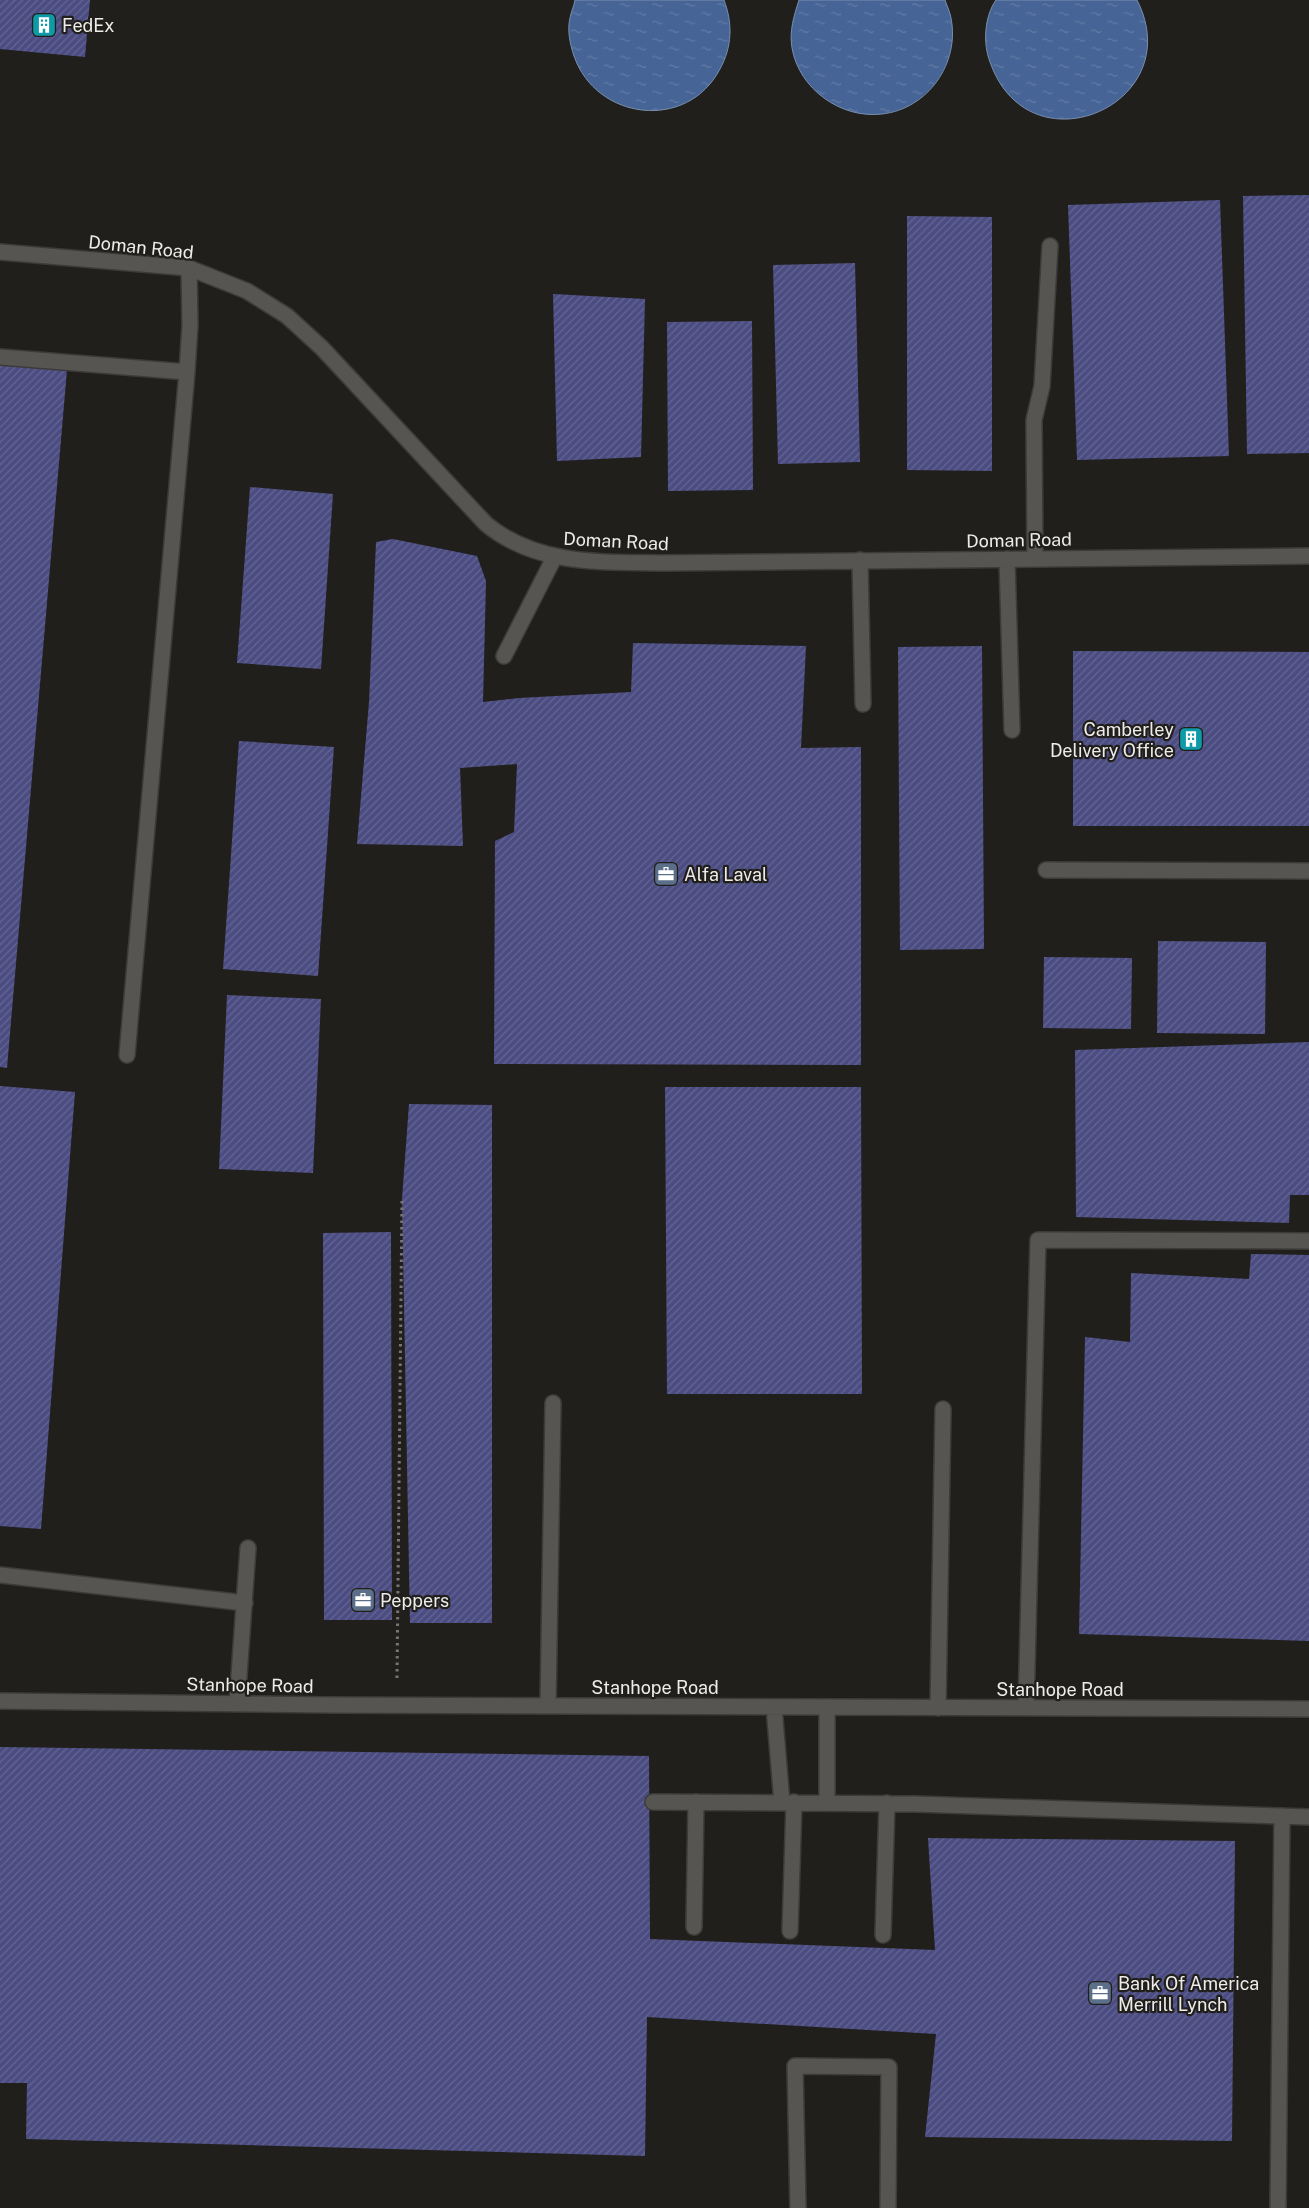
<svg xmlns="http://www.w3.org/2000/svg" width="1309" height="2208" viewBox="0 0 1309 2208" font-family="'Public Sans',sans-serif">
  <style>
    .water { fill: url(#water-ripples); stroke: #788eaf }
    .building { fill: url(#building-hatch) }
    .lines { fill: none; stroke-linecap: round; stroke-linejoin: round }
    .minor-casing { stroke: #3d3b39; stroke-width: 18 }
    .path { stroke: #787674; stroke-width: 3; stroke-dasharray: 2.5 4; stroke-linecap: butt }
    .minor { stroke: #575551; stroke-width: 15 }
    .labels { text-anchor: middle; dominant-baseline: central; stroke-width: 4.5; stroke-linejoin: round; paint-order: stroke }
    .poi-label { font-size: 18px; fill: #eeecea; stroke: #211f1c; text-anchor: start }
    .street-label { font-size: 18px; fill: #eeecea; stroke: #211f1c }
  </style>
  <defs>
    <pattern id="water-ripples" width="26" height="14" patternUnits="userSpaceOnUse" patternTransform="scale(1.25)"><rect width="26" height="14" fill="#466596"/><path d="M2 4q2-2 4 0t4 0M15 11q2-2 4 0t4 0" fill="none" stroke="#617ba5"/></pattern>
    <pattern id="building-hatch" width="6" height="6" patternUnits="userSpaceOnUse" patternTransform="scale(1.25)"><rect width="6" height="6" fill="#4b4c81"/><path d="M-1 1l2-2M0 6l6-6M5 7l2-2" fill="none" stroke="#656693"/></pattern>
  </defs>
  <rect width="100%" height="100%" fill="#211f1c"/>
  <path class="water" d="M575,0H724C733,24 732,47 720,69C687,132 596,120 574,56C570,44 567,30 570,18C571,12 574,6 575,0Z
    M799,0H945C947,6 950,12 951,18C960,63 928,109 882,114C841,119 799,89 792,48C789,31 794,16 799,0Z
    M996,0H1137C1190,104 1029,174 990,62C983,44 984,17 996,0Z"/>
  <path class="building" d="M0,0H90L85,57L0,49Z
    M1309,195V453L1247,454L1243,196Z
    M1220,200L1229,456L1077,460L1068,205Z
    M907,216L992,217V471L907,470Z
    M855,263L860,462L778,464L773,265Z
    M553,294L645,299L641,457L557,461Z
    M752,321L753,490L668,491L667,322Z
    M0,364L67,370L7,1068L0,1067Z
    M250,487L333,494L321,669L237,663Z
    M393,539L477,556L486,581L483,702L519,698L631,692L633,643L806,646L801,748L861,747V1065L494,1064L495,841L514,832L517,764L460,768L463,846L357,844L369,702L376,542Z
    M982,646L984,949L900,950L898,647Z
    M1073,651L1309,652V826H1073Z
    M239,741L334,747L318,976L223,969Z
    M1158,941L1266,942L1265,1034L1157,1033Z
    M1044,957L1132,958L1131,1029L1043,1028Z
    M227,995L321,999L313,1173L219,1169Z
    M1309,1042V1195H1290L1289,1223L1076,1217L1075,1050Z
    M0,1086L75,1092L41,1529L0,1526Z
    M665,1087H861L862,1394H667Z
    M409,1104L492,1105V1623H410L402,1199Z
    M391,1232L392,1620H324L323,1233Z
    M1251,1254L1309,1255V1641L1079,1634L1085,1337L1130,1342L1131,1273L1249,1279Z
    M0,1747L649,1756L650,1939L935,1950L928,1838L1235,1841L1232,2141L925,2137L936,2034L647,2017L645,2156L26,2139L27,2083H0Z"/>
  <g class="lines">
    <defs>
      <path id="minor" d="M0,252L189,268L247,291L287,316L322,348L486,524C537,566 602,562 664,563L1309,556
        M0,357L187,372
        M1035,558L1034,420L1042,386L1050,246
        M1007,559L1012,730
        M860,560L863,704
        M504,656L555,556
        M1046,870L1309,871
        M127,1055L187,372L190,325L189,268
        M0,1575L245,1603
        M0,1701L331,1705L1309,1709
        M237,1704L248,1548
        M548,1706L553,1403
        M774,1707L782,1803
        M827,1707V1803
        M938,1708L943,1409
        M1026,1708L1038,1240L1309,1241
        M653,1802L915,1804L1309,1817
        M694,1927L696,1802
        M790,1931L794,1802
        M883,1935L887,1803
        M798,2208L795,2066L889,2067L888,2208
        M1278,2208L1282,1816"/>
    </defs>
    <use href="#minor" class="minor-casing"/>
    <path class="path" d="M397,1678L402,1199"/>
    <use href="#minor" class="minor"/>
  </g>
  <defs>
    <symbol id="building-square" viewBox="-11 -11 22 22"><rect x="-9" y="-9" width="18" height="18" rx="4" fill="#0f9aa8" stroke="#211f1c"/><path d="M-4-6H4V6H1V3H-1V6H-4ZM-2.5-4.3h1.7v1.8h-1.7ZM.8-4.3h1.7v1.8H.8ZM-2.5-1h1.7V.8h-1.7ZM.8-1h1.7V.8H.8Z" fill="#fff"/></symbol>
    <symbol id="office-square" viewBox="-11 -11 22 22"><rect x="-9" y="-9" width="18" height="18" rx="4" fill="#5c6f8a" stroke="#211f1c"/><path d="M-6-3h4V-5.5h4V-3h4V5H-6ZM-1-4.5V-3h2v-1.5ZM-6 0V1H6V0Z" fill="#fff"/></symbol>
  </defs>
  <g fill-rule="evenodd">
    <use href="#building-square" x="30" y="11" width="28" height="28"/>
    <use href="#building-square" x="1177" y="725" width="28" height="28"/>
    <use href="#office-square" x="652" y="860" width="28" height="28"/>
    <use href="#office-square" x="349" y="1586" width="28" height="28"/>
    <use href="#office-square" x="1086" y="1979" width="28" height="28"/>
  </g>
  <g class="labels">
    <g class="poi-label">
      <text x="62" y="25">FedEx</text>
      <text x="1174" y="729" text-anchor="end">Camberley<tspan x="1174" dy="21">Delivery Office</tspan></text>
      <text x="684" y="874">Alfa Laval</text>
      <text x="380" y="1600">Peppers</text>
      <text x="1118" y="1983">Bank Of America<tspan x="1118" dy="21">Merrill Lynch</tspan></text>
    </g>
    <g class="street-label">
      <text transform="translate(141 247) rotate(6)">Doman Road</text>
      <text transform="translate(1019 540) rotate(-1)">Doman Road</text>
      <text transform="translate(616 541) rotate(3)">Doman Road</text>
      <text transform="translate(250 1685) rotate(1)">Stanhope Road</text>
      <text x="655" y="1687">Stanhope Road</text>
      <text x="1060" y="1689">Stanhope Road</text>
    </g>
  </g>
</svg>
